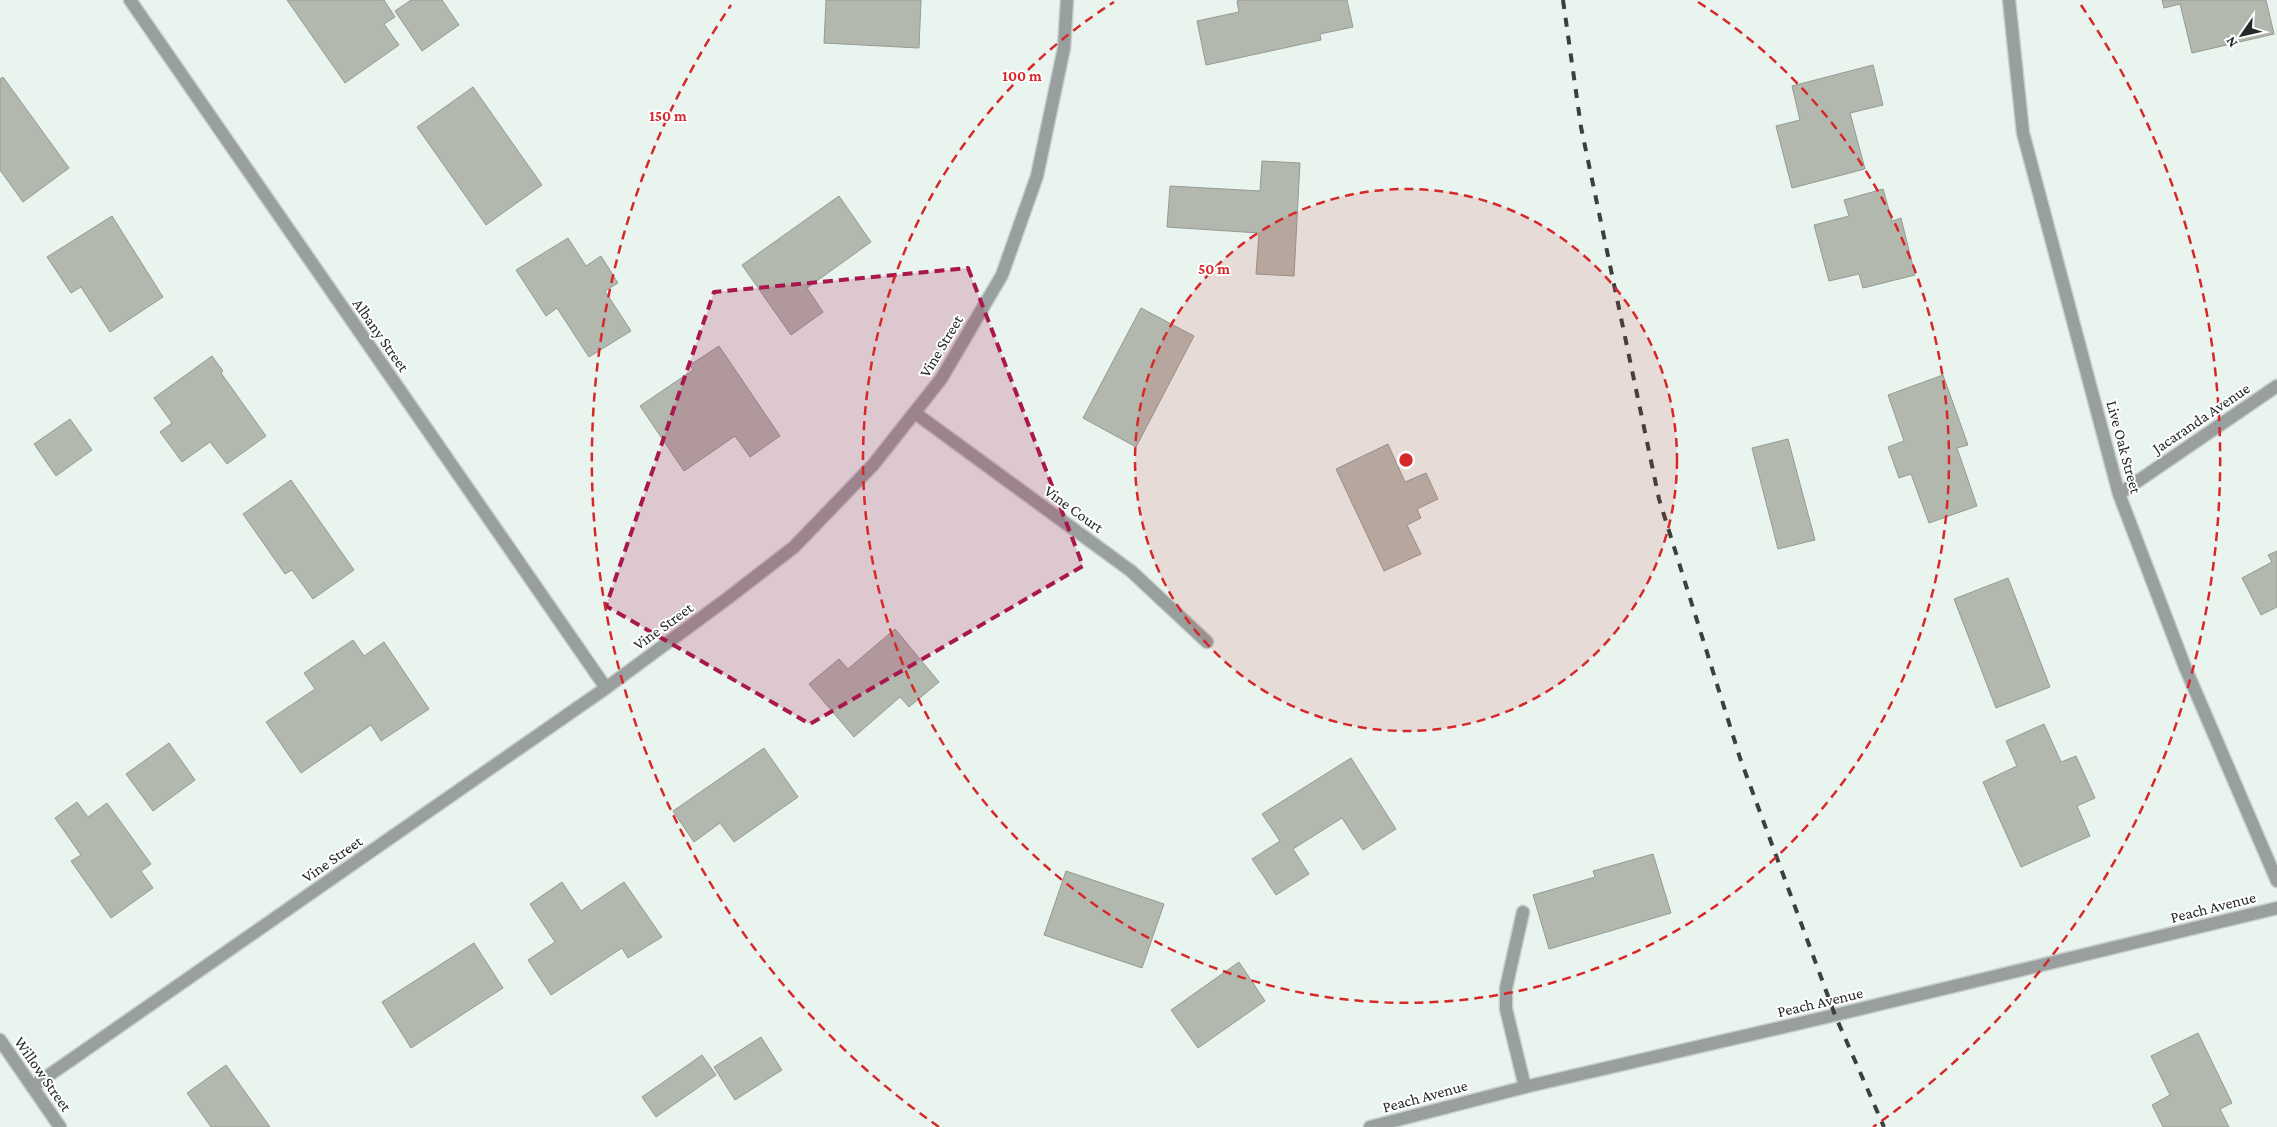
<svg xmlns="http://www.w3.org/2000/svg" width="2277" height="1127" viewBox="0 0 2277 1127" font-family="'Crimson Pro',serif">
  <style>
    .building { fill: #b3b8af; stroke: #959a92 }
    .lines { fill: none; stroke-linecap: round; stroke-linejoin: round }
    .lane-casing { stroke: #c6cfca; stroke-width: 15 }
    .street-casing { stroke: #c6cfca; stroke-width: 15 }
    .lane { stroke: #999e9e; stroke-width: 12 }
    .street { stroke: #999e9e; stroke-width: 12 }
    .rail { stroke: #3b403d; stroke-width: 4; stroke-dasharray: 9 9; stroke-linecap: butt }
    .marked { fill: #a9174e; fill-opacity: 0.2; stroke: #a9174e; stroke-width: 4; stroke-dasharray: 10 6; stroke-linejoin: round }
    .ring { fill: none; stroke: #d62828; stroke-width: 2.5; stroke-dasharray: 9 6 }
    .labels { text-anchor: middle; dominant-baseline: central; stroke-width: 4; stroke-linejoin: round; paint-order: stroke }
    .street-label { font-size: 16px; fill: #252927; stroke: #fff }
    .centre { fill: #d62828; stroke: #fff; stroke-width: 2.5 }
    .ring-label { font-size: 15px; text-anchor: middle; font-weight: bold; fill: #d62828; stroke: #fff; stroke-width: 4; stroke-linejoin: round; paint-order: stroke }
  </style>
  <rect width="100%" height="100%" fill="#e9f4ee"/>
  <path class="building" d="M287,0H384L395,17L384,24L399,45L345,83Z
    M411,0H442L459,25L422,51L395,11Z
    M826,0H921L919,48L824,43Z
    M1242,0H1347L1353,27L1320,34L1321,40L1206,65L1197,21L1239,12L1237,1Z
    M2162,0H2266L2274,34L2192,53L2180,4L2164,8Z
    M1873,65L1883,105L1850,113L1865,169L1792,188L1776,126L1800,120L1792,86Z
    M3,77L69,168L23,202L0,170V79Z
    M473,87L542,185L486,225L417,127Z
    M1262,161L1300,163L1294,276L1256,274L1259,233L1167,227L1170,186L1260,191Z
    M1883,189L1892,221L1901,218L1915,275L1863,288L1859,274L1829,281L1814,225L1849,216L1844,200Z
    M839,196L871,242L807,288L823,312L791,335L742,265Z
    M112,216L163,297L110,332L81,287L71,293L47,257Z
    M568,238L586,266L601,256L618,283L605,291L631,331L589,357L557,308L546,316L516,270Z
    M1141,308L1194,336L1136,447L1083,418Z
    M719,346L780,436L750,457L735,436L684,471L640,406L693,370L690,365Z
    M212,356L223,371L221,373L266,436L227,464L210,442L182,462L160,432L172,423L154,398Z
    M1943,375L1968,445L1957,448L1977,506L1929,523L1911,474L1899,478L1888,447L1904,441L1888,395Z
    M70,419L92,450L56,476L34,444Z
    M1788,439L1815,540L1778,549L1752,448Z
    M1388,444L1405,482L1426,473L1438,499L1417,509L1421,518L1407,525L1421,554L1384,571L1336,469Z
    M291,480L354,570L313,599L292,570L285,574L243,514Z
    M2277,551V607L2261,615L2242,578L2272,562L2268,555Z
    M2008,578L2050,687L1996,708L1954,599Z
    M895,629L939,682L909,707L900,697L854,737L809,684L839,659L848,669Z
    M353,640L364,656L384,642L429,709L381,741L371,725L301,773L266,722L315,689L304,673Z
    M2044,724L2061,762L2076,756L2095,798L2077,806L2090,836L2021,867L1983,782L2017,766L2006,741Z
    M169,743L195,780L153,811L126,774Z
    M764,748L798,797L734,842L720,823L694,842L673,811Z
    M1351,758L1396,829L1363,850L1342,818L1293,849L1309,874L1276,895L1252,859L1280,841L1262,814Z
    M77,802L88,817L107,803L151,864L141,871L153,888L111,918L71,861L81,855L55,818Z
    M1653,854L1671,913L1549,949L1533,895L1595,877L1593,871Z
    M1066,871L1164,904L1142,968L1044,935Z
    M562,882L581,911L624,882L662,937L628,958L622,948L551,995L528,960L555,942L530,904Z
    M474,943L503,988L411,1048L382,1002Z
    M1239,962L1265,1001L1198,1048L1171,1010Z
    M2198,1033L2232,1103L2220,1109L2229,1127H2163L2152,1105L2170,1095L2151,1056Z
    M761,1037L782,1070L735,1100L714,1067Z
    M702,1055L716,1075L656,1117L642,1097Z
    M226,1065L270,1127H211L187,1093Z"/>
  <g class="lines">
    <defs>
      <path id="lane" d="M1523,912L1506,988V1009L1525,1087"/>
      <path id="street" d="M130,0L606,688
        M2009,0L2023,133L2119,494L2185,667L2277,881
        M915,413L1131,571L1207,642
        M2119,494L2277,386
        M0,1040L60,1127
        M32,1087L606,688L728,598L794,547L873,465L941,379L1002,275L1037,176L1064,48L1067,0
        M1370,1127L1525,1087L1835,1015L2277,908"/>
    </defs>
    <use href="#lane" class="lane-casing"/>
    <use href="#street" class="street-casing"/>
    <use href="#lane" class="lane"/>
    <use href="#street" class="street"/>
    <path class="rail" d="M1563,0L1581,127L1659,499L1740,758L1835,1015L1884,1127"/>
  </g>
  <path class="marked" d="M968,268L1083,566L810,724L606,606L714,292Z"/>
  <circle cx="1406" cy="460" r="271" fill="#d62828" fill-opacity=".12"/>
  <g class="ring">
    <circle cx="1406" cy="460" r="271"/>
    <path d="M1698 2A543 543 0 1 1 1114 2"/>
    <path d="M939 1127A814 814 0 0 1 731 5M2081 5A814 814 0 0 1 1873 1127"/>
  </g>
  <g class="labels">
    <g class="street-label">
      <text transform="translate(381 335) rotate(55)">Albany Street</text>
      <text transform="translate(941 346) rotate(-59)">Vine Street</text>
      <text transform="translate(2201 418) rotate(-34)">Jacaranda Avenue</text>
      <text transform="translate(2124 447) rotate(75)">Live Oak Street</text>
      <text transform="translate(1074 509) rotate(36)">Vine Court</text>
      <text transform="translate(663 626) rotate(-36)">Vine Street</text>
      <text transform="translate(332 859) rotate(-35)">Vine Street</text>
      <text transform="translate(2213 907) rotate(-14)">Peach Avenue</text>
      <text transform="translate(1820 1002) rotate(-13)">Peach Avenue</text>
      <text transform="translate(43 1074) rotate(55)">Willow Street</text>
      <text transform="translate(1425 1096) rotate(-15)">Peach Avenue</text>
    </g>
  </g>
  <circle cx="1406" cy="460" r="8" class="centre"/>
  <g class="ring-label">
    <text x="1022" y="81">100 m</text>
    <text x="668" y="121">150 m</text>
    <text x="1214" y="274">50 m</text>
  </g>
  <g transform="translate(2242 35) rotate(236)" stroke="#ffffff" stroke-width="4" paint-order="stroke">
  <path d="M0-4L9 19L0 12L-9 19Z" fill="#252927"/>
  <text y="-8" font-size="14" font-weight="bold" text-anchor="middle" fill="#252927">N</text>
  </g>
</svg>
